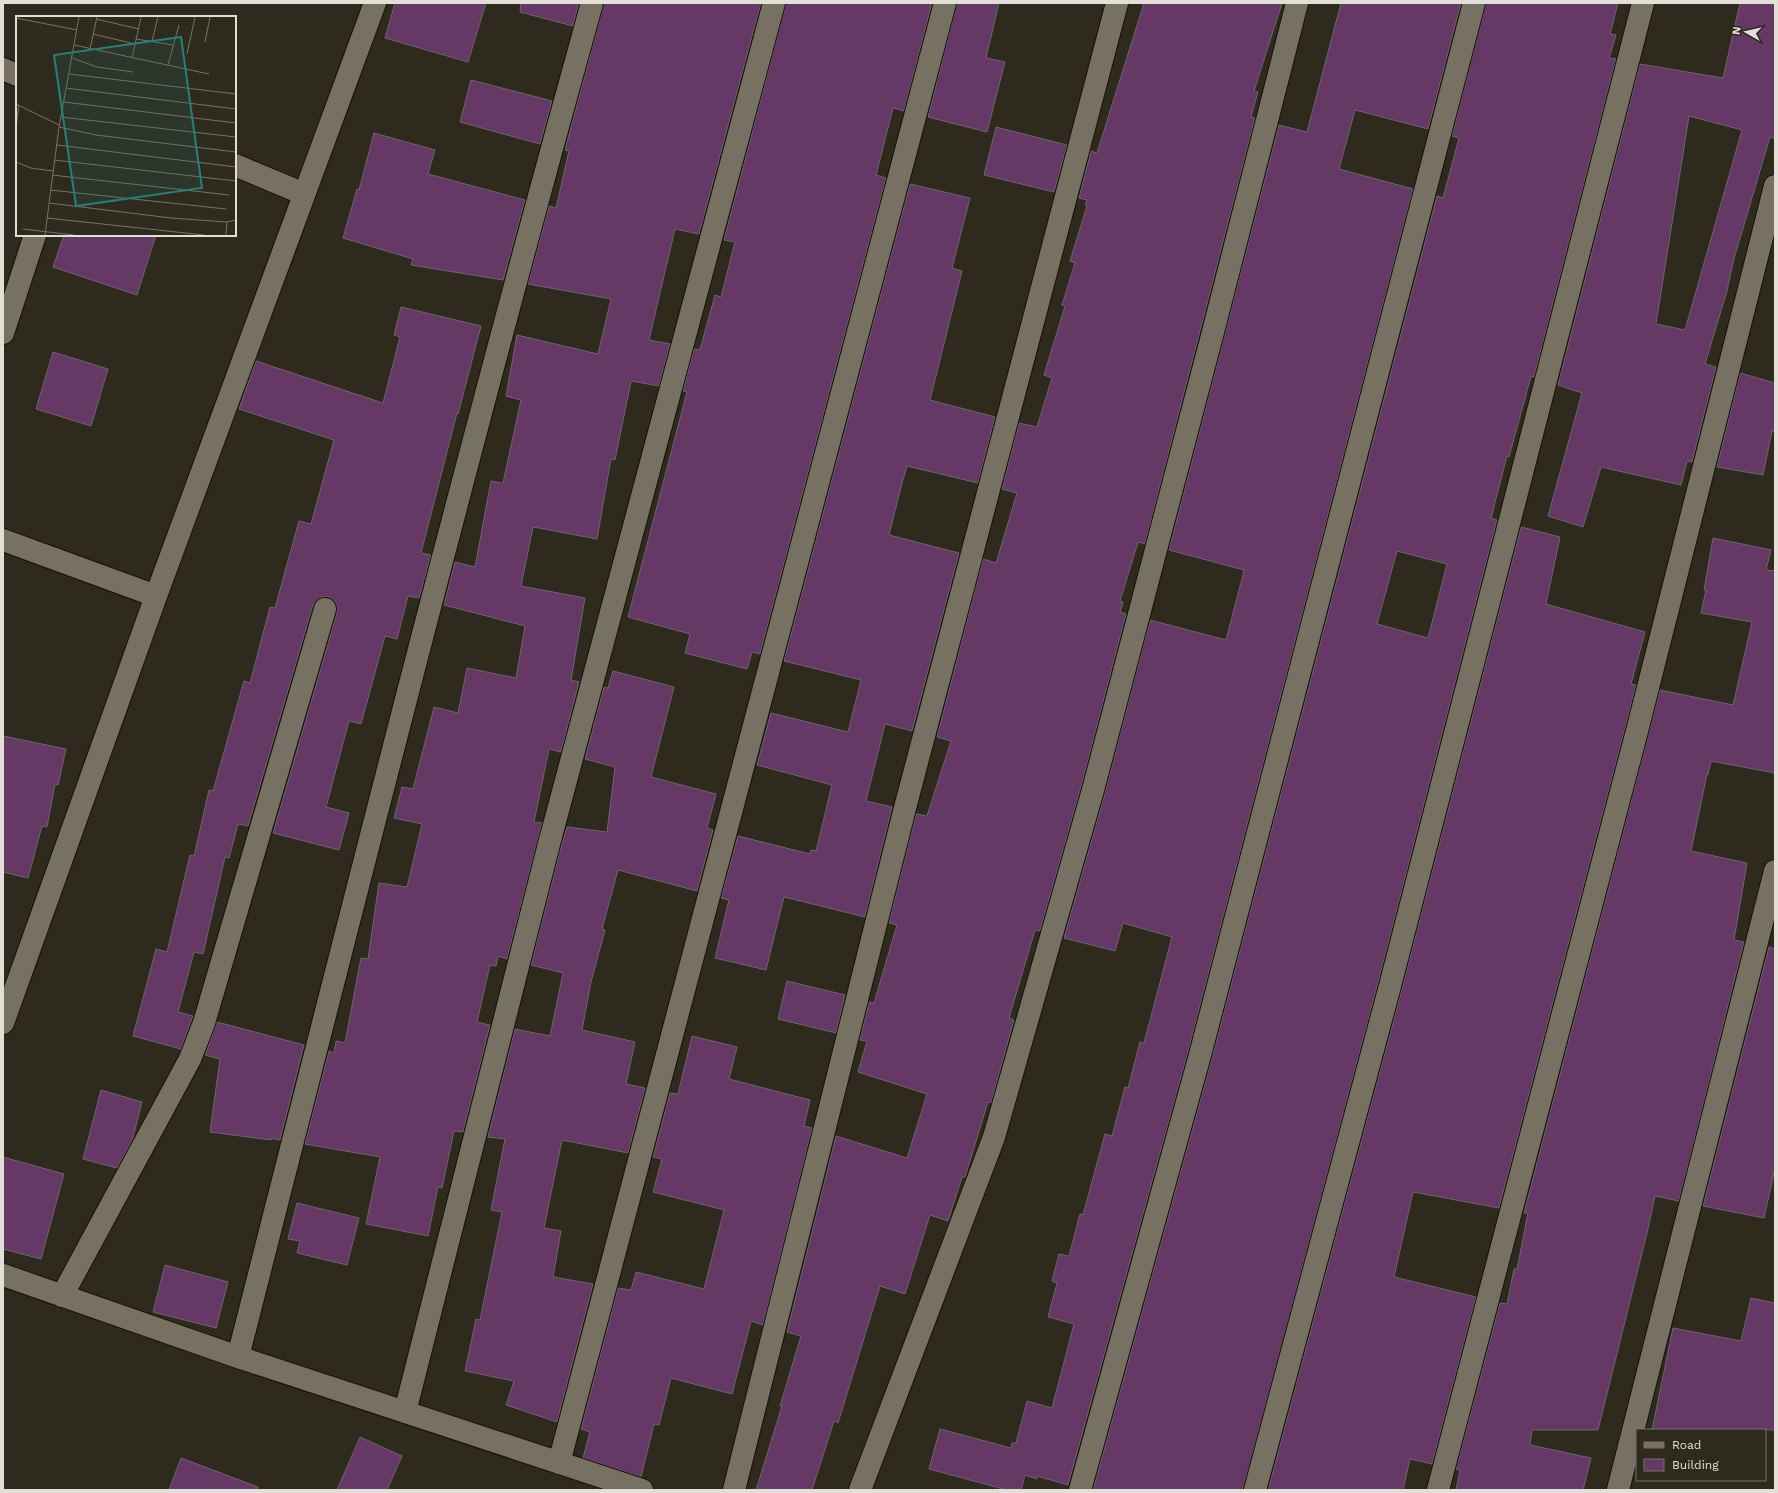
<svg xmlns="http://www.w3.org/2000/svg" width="1778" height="1493" viewBox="0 0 1778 1493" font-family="'Work Sans',sans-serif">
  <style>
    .building { fill: #653865; stroke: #6f646f; fill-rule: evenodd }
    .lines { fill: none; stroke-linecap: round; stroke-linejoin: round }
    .minor-casing { stroke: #161207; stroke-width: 24 }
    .minor { stroke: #767163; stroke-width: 22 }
    .inset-road { fill: none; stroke: #767267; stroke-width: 1 }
    .view { fill: #248078; fill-opacity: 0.15; stroke: #248078; stroke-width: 2 }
    .inset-edge { fill: none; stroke: #e2dfd7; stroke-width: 2 }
  </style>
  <rect width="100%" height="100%" fill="#2e2a1d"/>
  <path class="building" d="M395,3H486L468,62L385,38Z
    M521,3H579L573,26L520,12Z
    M604,3H761L699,234L675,229L649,340L670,344L659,386L631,381L615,460L611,459L597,539L533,527L521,586L585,598L571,680L579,682L561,752L549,749L534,822L542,823L507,959L498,956L496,966L490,965L477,1022L490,1025L463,1132L454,1131L442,1188L438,1187L428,1236L366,1224L380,1157L305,1144L329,1051L334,1053L336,1041L345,1043L361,958L368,959L379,883L407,887L422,824L394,818L402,787L413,789L434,707L458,713L467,668L516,678L525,626L444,605L455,562L475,567L491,481L503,483L521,400L506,396L517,335L598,354L611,299L528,284L549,206L556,208L569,151L565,150Z
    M786,3H932L904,111L893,108L876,175L886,178L760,654L752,652L747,669L685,653L690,634L628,617L687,392L683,391L694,349L700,350L715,295L721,297L735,242L724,240Z
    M957,3H999L986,58L1005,62L987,132L928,117Z
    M1144,3H1282L1254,91L1258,92L1251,117L1255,118L1145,544L1138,542L1120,601L1123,602L1120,612L1126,614L1081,787L1040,931L1035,930L1009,1018L1014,1020L991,1103L988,1102L965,1177H962L948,1221L930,1215L905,1294L880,1286L838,1423L834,1421L812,1490H756L782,1406H780L801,1336L787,1332L836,1136L907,1158L927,1094L858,1072L867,1041L860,1040L869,1002L874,1003L897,925L889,923L916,814L927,816L951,741L937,737L983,559L996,563L1017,493L1002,489L1019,423L1037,427L1052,378L1044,375L1065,306L1062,305L1075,263L1070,261L1087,206L1085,205L1087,200L1079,198L1091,151L1097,153Z
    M1341,3H1461L1428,129L1355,110L1339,169L1413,189L1188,1052L1068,1485L1037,1476V1479L1025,1475L1021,1490H1007L929,1469L940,1429L1011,1448L1012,1443H1016L1027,1401L1052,1408L1074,1324L1048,1317L1057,1283L1052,1281L1059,1254L1069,1256L1080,1214L1083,1215L1105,1134L1112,1136L1125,1087L1128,1088L1140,1042L1144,1043L1172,937L1123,923L1115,951L1064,938L1105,793L1150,620L1226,640L1244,571V570L1169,550L1279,125L1307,132Z
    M1486,3H1618L1610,34L1616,35L1609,58L1616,59L1534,377L1531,376L1509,457L1507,456L1491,518L1497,520L1378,983L1243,1490H1093L1212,1058L1437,196L1443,198L1459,138L1452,136ZM1397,551L1447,564L1428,638L1377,624Z
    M1740,3H1775V139L1770,137L1733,262L1727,291L1705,364L1716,367L1692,462L1687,461L1681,485L1601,467L1583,527L1548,516L1582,393L1558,385L1640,64L1723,78ZM1689,116L1742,130L1685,330L1656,324Z
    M471,80L552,101L540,144L460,122Z
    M996,127L1067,145L1054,192L984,175Z
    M374,133L435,150L428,174L525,200L503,280L411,265L413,259L343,238L357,189L359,190Z
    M910,184L970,198L952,268L962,271L930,400L995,417L978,483L907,466L902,483L889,535L959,553L912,731L885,724L866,801L892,807L865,917L784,897L766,970L715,958L729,900L721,898L738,836L810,854L811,850L816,851L832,785L757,765L771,713L848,732L861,680L784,661Z
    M64,235H156L137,295L53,267Z
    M401,307L481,326L458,414L457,413L421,553L431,555L419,598L408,596L397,639L385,636L361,724L349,721L326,807L349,813L339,850L273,833L337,613V606L334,601L329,597H322L317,600L313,605L248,826L238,824L229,858L225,857L203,954L194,952L178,1012L193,1016L181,1049L133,1036L156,949L167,952L190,855L194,856L209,790L213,791L244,681L250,683L270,607L275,608L299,521L311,524L334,440L239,409L246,389L256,361L383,403L400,337L394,335Z
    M53,352L108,369L91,426L36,409Z
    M1740,373L1775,383V432L1772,431L1763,475L1717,467Z
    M1521,527L1560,537L1546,604L1645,632L1631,684L1636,685L1625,728L1499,1208L1413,1192L1394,1277L1476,1297L1432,1464L1410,1459L1403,1490H1268L1402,989Z
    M1713,538L1771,550L1766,570L1775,571V773L1711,761L1708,775L1707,774L1691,851L1747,863L1734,940L1744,942L1679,1201L1655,1196L1648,1229L1598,1430H1532L1530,1445L1591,1458L1583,1490H1456L1460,1470L1456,1469L1500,1303L1507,1304L1514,1269H1517L1528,1213H1524L1660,690L1733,705L1752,622L1701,613L1706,590H1704Z
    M613,671L674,687L651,777L716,794L707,828L713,830L697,891L618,870L602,929L605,930L591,982L582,1030L635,1042L626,1084L645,1088L628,1153L562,1140L544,1228L561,1231L553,1277L593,1284L557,1422L506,1405L514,1381L465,1371L476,1319L480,1320L502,1212L491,1210L505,1139L488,1137L515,1029L550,1036L563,973L531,965L561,847L567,827L607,832L615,767L585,759L604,687L608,688Z
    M3,736L66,749L58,785L55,784L47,827L42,826L28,878L3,872Z
    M1769,947L1775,949V1168L1764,1218L1703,1206Z
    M787,981L845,995L836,1033L778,1019Z
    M217,1022L304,1045L280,1140L271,1138V1140L210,1132L220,1059L205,1055Z
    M692,1036L737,1047L729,1079L810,1100L804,1126L812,1128L763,1325L751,1321L732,1394L671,1378L659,1425L654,1424L641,1477L583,1458L590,1432L581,1429L618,1288L631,1290L636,1272L704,1289L724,1210L653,1192L662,1159L653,1157L670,1093L678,1094Z
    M101,1090L142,1102L132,1141L117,1168L83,1159Z
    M3,1157L64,1174L41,1259L3,1249Z
    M297,1203L359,1218L347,1265L297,1253L300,1241L288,1239Z
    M165,1265L228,1282L216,1328L153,1312Z
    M1751,1298L1775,1303V1430H1652L1673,1328L1741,1341Z
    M360,1437L402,1456L387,1490H337Z
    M181,1458L258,1487V1490H169Z"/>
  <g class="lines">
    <defs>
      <path id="minor" d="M3,69L17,75
        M235,165L304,194
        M3,333L35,235
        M3,540L156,596
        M3,1023L156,596L375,3
        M3,1275L238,1357L642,1490
        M62,1296L190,1059L204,1023L325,609
        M238,1357C353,905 467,453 592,3
        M405,1412L549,844L774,3
        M559,1463L945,3
        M734,1490L905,808L1117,3
        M860,1490L994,1137L1093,790L1213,332L1297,3
        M1080,1490L1200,1055L1474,3
        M1255,1490L1390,986L1643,3
        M1438,1490L1637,731L1775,186
        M1618,1490L1775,871"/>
    </defs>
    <use href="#minor" class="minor-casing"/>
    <use href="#minor" class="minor"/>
  </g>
  <g transform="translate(16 16)">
    <rect width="220" height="220" fill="#2e2a1d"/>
    <path class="inset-road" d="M0,2L61,14M80,3L123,13M77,18L119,28M120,23L157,29M136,25L142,1M189,26L194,1M58,29L193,58M74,33L81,1M171,38L179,1M56,42L81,51L117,56M116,42L125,1M152,49L163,9M53,58L220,78M50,72L220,93M48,86L220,107M0,88L43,109M45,101L220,121M0,111L3,89M43,111L80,119L220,136M41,129L220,151M38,144L220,165M0,146L15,152L37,155M36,159L213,179M34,174L210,193M33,187L155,202L211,206L220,204M31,202L188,219M7,213L58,219M29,219L43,111L63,1M210,219L211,206"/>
    <path class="view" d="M165,21L186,172L60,190L38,39Z"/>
    <rect width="220" height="220" class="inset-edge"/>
  </g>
  <rect width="1778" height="1493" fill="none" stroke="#e2dfd7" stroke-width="8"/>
  <rect x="1636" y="1429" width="130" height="52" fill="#2e2a1d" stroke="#767267"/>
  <rect x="1644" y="1442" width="20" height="6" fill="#767163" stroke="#767267"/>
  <text x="1672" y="1449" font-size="12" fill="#e2dfd7">Road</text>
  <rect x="1644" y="1459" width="20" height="12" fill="#653865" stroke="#767267"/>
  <text x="1672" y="1469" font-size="12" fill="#e2dfd7">Building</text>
  <g transform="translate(1746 32) rotate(278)" stroke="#2e2a1d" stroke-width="3" paint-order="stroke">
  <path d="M0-3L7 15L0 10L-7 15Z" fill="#e2dfd7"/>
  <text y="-6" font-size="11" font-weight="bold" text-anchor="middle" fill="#e2dfd7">N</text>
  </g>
</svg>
